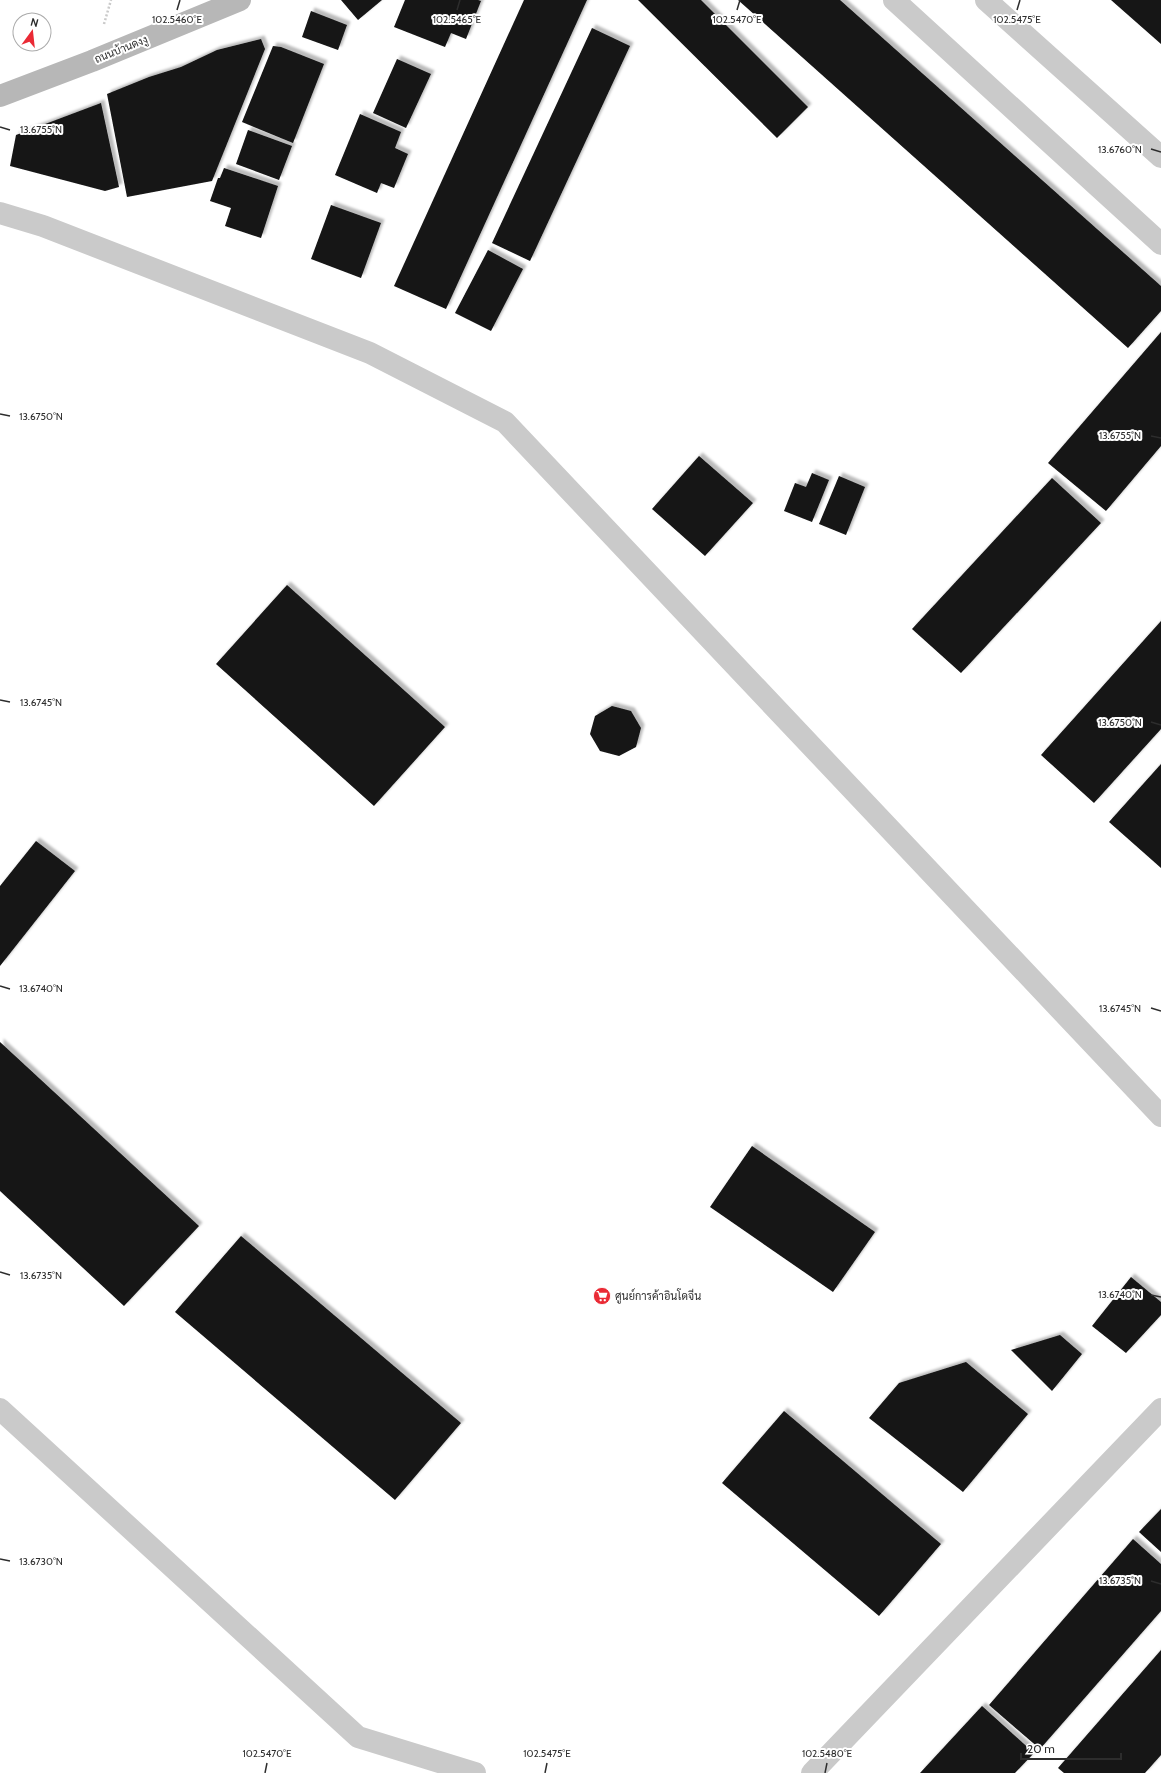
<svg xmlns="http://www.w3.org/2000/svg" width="1161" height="1773" viewBox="0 0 1161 1773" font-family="Cabin,Sarabun,sans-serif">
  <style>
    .building { fill: #141414; filter: url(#shadow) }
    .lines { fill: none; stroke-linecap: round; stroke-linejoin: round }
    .path { stroke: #cacaca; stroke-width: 2.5; stroke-dasharray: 2 2; stroke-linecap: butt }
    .street { stroke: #cacaca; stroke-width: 22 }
    .secondary { stroke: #b7b7b7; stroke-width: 22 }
    .ticks { fill: none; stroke: #2d2d2d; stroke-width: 1.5 }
    .labels { text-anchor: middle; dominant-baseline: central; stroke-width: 4; stroke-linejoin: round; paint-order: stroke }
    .street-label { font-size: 11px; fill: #2d2d2d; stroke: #fff }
    .poi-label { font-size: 11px; fill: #2d2d2d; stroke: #fff; text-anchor: start }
    .ticks-label { font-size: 10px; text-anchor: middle; fill: #2d2d2d; stroke: #fff; stroke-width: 4; stroke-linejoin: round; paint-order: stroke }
  </style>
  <defs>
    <filter id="shadow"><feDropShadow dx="3.5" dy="-3.5" stdDeviation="1" flood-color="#0004"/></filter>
  </defs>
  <rect width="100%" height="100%" fill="#fff"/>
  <path class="building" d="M341,0H382L358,20Z
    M405,0H478L481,1L466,39L451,33L445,47L394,27Z
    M524,0H587L446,309L394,286Z
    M638,0H701L808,107L777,138Z
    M738,0H840L1161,286V311L1128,348Z
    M1111,0H1161V44Z
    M311,11L347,25L338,50L302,37Z
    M592,28L630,46L530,261L492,243Z
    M261,39L265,49L212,181L127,197L107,94L149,77L181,67L217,50Z
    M273,46L281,47L324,64L293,143L242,122Z
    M397,59L431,74L406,128L373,113Z
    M101,103L119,187L105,191L10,166L16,135Z
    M360,114L401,132L395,148L408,154L394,188L381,183L377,193L335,175Z
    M248,130L292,146L279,180L236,164Z
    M224,168L278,186L261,238L225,226L231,208L210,201L218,178H220Z
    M331,205L381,223L361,278L311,259Z
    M488,250L523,269L491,331L455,313Z
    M1161,332V446L1106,511L1048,463Z
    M699,456L753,503L705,556L652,509Z
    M812,473L829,480L812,522L784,511L795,483L806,487Z
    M839,476L865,487L846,535L819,524Z
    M1052,478L1101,523L961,673L912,629Z
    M287,585L445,727L374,806L216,664Z
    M1161,621V729L1094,803L1041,755Z
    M612,706L631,711L641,728L636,747L619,756L600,751L590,734L595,716Z
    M1161,764V868L1109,822Z
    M36,841L75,871L0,966V886Z
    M0,1042L199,1226L124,1306L0,1191Z
    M752,1146L875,1232L833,1292L710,1207Z
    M241,1236L461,1423L395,1500L175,1312Z
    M1131,1277L1161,1302V1315L1126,1353L1092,1326Z
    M1060,1335L1082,1354L1052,1391L1011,1350Z
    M966,1362L1028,1414L963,1492L869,1418L899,1383Z
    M784,1411L941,1544L879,1616L722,1483Z
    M1161,1509V1552L1139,1532Z
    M1133,1539L1161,1564V1611L1040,1749L989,1705Z
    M1161,1650V1755L1145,1773H1064L1058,1768Z
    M982,1706L1034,1753L1015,1773H920Z"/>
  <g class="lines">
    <path class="path" d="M104,24L111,0"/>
    <path class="street" d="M894,0L1161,244
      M986,0L1161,157
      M0,213L43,226L370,353L505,422L1161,1116
      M0,1409L358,1737L475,1773
      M812,1773L1161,1409"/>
    <path class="secondary" d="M0,96L92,61L240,0"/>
  </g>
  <path class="ticks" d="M177,10L180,0M457,10L460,0M737,10L740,0M1017,10L1020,0M0,127L10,130M1151,149L1161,152M0,414L10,416M1151,436L1161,438M0,700L10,702M1151,722L1161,725M0,986L10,989M1151,1008L1161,1011M0,1272L10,1275M1151,1295L1161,1297M0,1559L10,1561M1151,1581L1161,1584M265,1773L267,1763M545,1773L547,1763M825,1773L827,1763"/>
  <defs>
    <symbol id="supermarket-disc" viewBox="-11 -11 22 22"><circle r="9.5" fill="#ea2a35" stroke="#fff"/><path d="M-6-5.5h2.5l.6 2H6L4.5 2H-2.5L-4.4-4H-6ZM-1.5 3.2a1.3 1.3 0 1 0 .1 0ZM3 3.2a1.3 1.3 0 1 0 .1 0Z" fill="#fff"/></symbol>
  </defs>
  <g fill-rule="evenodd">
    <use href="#supermarket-disc" x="592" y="1286" width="20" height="20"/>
  </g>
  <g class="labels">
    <g class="street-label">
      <text transform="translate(121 49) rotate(-22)">ถนนบ้านดงงู</text>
    </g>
    <g class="poi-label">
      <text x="615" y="1296">ศูนย์การค้าอินโดจีน</text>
    </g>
  </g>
  <g class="ticks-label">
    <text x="177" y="23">102.5460°E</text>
    <text x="457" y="23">102.5465°E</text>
    <text x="737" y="23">102.5470°E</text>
    <text x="1017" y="23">102.5475°E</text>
    <text x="41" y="133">13.6755°N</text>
    <text x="1120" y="153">13.6760°N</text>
    <text x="41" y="420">13.6750°N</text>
    <text x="1120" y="439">13.6755°N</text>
    <text x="41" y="706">13.6745°N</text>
    <text x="1120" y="726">13.6750°N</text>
    <text x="41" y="992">13.6740°N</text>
    <text x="1120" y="1012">13.6745°N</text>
    <text x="41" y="1279">13.6735°N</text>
    <text x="1120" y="1298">13.6740°N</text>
    <text x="41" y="1565">13.6730°N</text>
    <text x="1120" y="1584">13.6735°N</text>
    <text x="267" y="1757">102.5470°E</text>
    <text x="547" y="1757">102.5475°E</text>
    <text x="827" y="1757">102.5480°E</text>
  </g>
  <g transform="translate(32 32) rotate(15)"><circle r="19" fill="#ffffff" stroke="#ababab"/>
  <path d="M0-3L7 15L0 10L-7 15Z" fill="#ea2a35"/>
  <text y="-6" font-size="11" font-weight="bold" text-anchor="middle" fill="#2d2d2d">N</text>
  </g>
  <path d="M1021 1753v6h100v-6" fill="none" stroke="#2d2d2d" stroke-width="2"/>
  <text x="1027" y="1753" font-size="12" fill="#2d2d2d" stroke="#ffffff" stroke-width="3" paint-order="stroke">20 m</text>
</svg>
